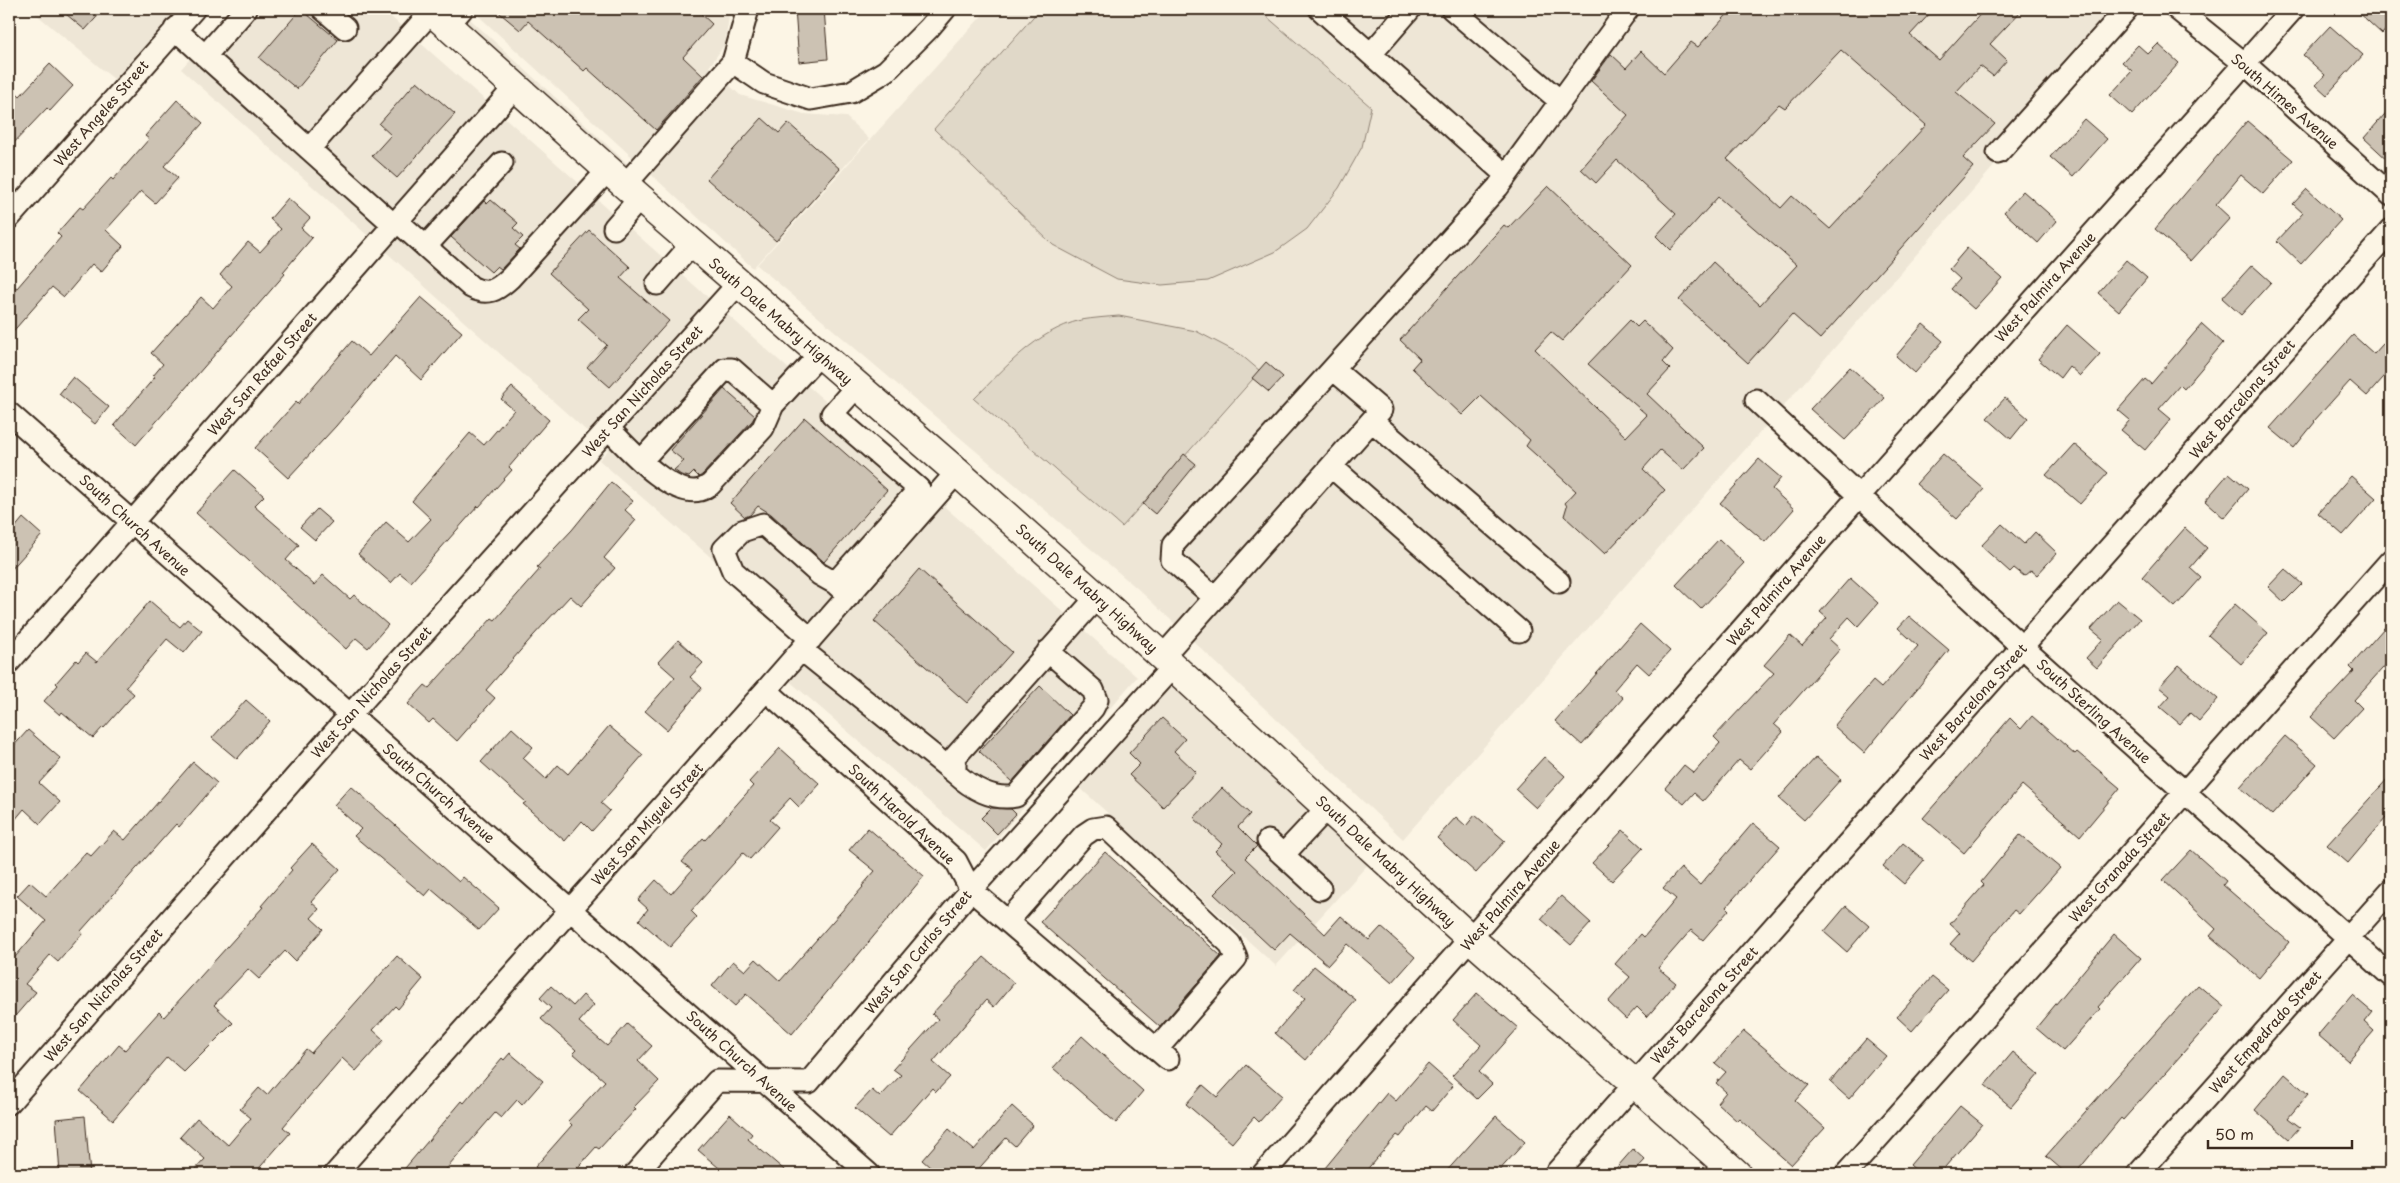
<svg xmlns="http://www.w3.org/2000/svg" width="2400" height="1183" viewBox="0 0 2400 1183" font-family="'Playpen Sans',sans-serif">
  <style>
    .built { fill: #eee6d6 }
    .park { fill: #e0d8c8; stroke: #8e8173 }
    .building { fill: #ccc2b3; stroke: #3b2a1e; fill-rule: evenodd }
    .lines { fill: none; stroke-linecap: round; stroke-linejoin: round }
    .minor-casing { stroke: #3b2a1e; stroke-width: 25 }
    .major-casing { stroke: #3b2a1e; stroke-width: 31 }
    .minor { stroke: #fcf5e5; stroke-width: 21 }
    .major { stroke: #fcf5e5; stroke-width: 28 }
    .labels { text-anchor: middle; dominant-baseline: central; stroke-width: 5; stroke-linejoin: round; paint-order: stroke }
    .street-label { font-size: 14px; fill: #3b2a1e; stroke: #fcf5e5 }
  </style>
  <rect width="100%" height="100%" fill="#fcf5e5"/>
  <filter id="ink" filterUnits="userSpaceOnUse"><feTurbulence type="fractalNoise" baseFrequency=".02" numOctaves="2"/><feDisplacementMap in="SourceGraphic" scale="10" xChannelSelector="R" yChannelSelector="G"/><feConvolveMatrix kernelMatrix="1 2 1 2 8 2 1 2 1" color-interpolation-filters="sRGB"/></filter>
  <g filter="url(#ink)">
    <path class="built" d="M30,9H179L115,80Z
      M234,9H382L1137,677L986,851L786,678L813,646L599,460L608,450L181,69Z
      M444,9H459L629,165L624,171Z
      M471,9H730L725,44L709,67L740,95L804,114L846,117L869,139L753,268Z
      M988,9H2132L1403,839L1138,589L757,265Z
      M1175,680L1371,861L1276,966L1079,787Z"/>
    <path class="park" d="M1040,9H1258L1371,107L1362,147L1339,188L1307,229L1275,252L1208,281L1162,285L1117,279L1053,245L934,129Z
      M1119,316L1196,331L1240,354L1260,371L1122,527L974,399C1005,368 1036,331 1081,320C1093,318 1107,317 1119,316Z"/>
    <path class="building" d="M60,9H104L85,30Z
      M301,9L338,40L297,89L259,58Z
      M495,9H696L712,24L683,57L703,76L656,130L587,68L584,71L528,21L520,30Z
      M795,9H824L828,59L799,62Z
      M1732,9H1934L1910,35L1939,60L1985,9H2023L1990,44L2007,60L1993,76L1980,66L1956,92L1995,124L1963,158L1973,167L1820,339L1792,314L1748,363L1679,300L1713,262L1760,305L1797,265L1718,197L1670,250L1656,236L1676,214L1617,160L1596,183L1581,169L1628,115L1591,81L1611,54L1626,68L1641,51L1664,73L1691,42L1698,47ZM1841,50L1926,125L1830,229L1792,196L1781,208L1727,159L1779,104L1785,108Z
      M2355,9H2391V24L2382,34Z
      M2330,26L2363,55L2327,95L2316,85L2325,75L2303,55Z
      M2158,44L2179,63L2132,115L2110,95L2132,71L2122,62L2138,45L2148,54Z
      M50,64L73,86L50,111L47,108L9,148V86L20,96Z
      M417,81L455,114L397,178L372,156L391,135L379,124Z
      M177,100L203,123L164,166L178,178L155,203L141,191L106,230L123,246L101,272L92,264L64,297L52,287L9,336V294L15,287L17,288L61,237L57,233L80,207L83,209L111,178L113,180L149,139L145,136Z
      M2391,107V163L2364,138Z
      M762,118L779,133L788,123L840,169L776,241L707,179Z
      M2084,119L2107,139L2073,177L2050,157Z
      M2247,121L2293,160L2263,194L2241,175L2216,205L2230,218L2191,261L2155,229Z
      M1548,186L1632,265L1562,341L1551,332L1535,349L1626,437L1647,415L1588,364L1630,320L1637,327L1643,321L1673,350L1663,362L1670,369L1647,394L1704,448L1683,470L1660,450L1643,469L1665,490L1605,554L1564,516L1567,506L1565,503L1576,491L1526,446L1530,440L1481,396L1462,415L1412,368L1420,359L1400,340L1504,225L1508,228Z
      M2307,189L2341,220L2301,264L2277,241L2303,213L2293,204Z
      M2023,191L2057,221L2038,243L2004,212Z
      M288,198L310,218L301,228L312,238L283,272L285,274L136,445L114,425L155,377L153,376L163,364L151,353L201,297L213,308L232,286L220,275L248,242L260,252L281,229L270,219Z
      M491,200L518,223L513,228L523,237L515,245L520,249L501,269L497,266L491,272L451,237L484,201L487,204Z
      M589,230L630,267L620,278L669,321L610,387L587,367L607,345L578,319L588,309L549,273Z
      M1967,248L2002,278L1974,309L1951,289L1960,279L1949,269Z
      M2126,260L2147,278L2119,311L2098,293Z
      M2252,265L2271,282L2241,315L2222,298Z
      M421,297L462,332L421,380L395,356L336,426L288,478L255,448L296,402L298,404L352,341L369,356Z
      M1923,324L1943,341L1915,373L1896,356Z
      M2202,324L2223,343L2184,389L2180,385L2159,409L2171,419L2145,450L2121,430L2130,420L2118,410L2145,379L2151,384Z
      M2067,325L2100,354L2080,376L2069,366L2060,378L2038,359Z
      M2353,335L2374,354L2391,335V369L2367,396L2350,381L2314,421L2315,422L2294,448L2270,428Z
      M1266,362L1283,377L1269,392L1252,378Z
      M1850,367L1885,398L1845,440L1810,409Z
      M73,377L109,407L95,424L59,394Z
      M512,387L549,420L509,467L512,470L479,507L478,506L411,582L400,573L391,583L358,554L386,522L409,542L431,519L412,501L470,433L484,445L514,410L501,399Z
      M724,389L755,416L752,421L702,475L699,477L694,472L689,477L681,475L674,470L684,461L670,450Z
      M2005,398L2028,418L2011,439L1987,418Z
      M805,418L887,490L824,562L771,514L758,506L750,515L745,517L730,503Z
      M2074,444L2108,473L2080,504L2046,475Z
      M1184,454L1196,464L1155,514L1143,504Z
      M1943,454L1984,489L1957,519L1916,484Z
      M1759,459L1781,478L1772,489L1794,509L1765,542L1720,503Z
      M235,470L264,496L254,506L299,545L286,560L314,585L323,575L350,599L354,595L388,625L368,648L356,638L346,649L196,513Z
      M2229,473L2248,489L2224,518L2205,501Z
      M2351,476L2376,498L2343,535L2318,513Z
      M611,482L633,501L625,510L636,520L604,558L615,568L581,606L570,596L533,636L486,690L495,698L457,741L433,719L429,723L408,704L425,685L429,688L492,618L495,620L540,569L537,567L572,530Z
      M317,509L332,522L315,540L300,527Z
      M23,518L42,535L9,572V535Z
      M2002,524L2024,544L2035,532L2057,553L2037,575L2031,570L2024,576L2014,568L2010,572L1981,546Z
      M2185,528L2207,548L2190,568L2201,578L2175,607L2142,577Z
      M1719,539L1744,563L1701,609L1676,585Z
      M919,569L1012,652L967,703L874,621Z
      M2285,569L2302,584L2284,602L2268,587Z
      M1850,578L1878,603L1858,626L1849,617L1829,639L1840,649L1774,724L1783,732L1750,769L1739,760L1703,801L1694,793L1684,804L1665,788L1684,765L1694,773L1720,743L1714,737L1774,673L1764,665L1790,635L1802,646L1827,618L1820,612Z
      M2117,600L2140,619L2097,668L2086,658L2103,639L2091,629Z
      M150,601L180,627L187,619L202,631L184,653L167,639L126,687L134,694L104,728L103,727L93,738L62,712L60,715L44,701L58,685L56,683L76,660L78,662L86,653L97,662Z
      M2235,604L2268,633L2241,664L2208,635Z
      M1909,616L1949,650L1864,753L1834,726L1873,681L1881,688L1918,646L1898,628Z
      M2391,620V659L2354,700L2362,708L2334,738L2311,717L2354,671L2350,667Z
      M1640,624L1670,651L1649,674L1637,663L1614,690L1623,698L1582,745L1555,721Z
      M678,640L703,663L690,677L702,688L667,730L645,711L675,677L658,662Z
      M2179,665L2218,699L2199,721L2190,713L2180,724L2160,707L2170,696L2159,687Z
      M1040,686L1070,715L1012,782L979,751Z
      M246,700L270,721L237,759L212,738Z
      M2032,716L2075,754L2077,752L2120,788L2080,836L2022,785L1964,853L1923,818L2010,718L2021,729Z
      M1162,718L1185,739L1174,751L1196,772L1163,807L1129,775L1140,764L1129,753Z
      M609,726L643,755L601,803L610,811L592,831L582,821L565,841L523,804L526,802L481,762L512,728L533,747L523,758L546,779L558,765L568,774Z
      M28,730L61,759L39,783L60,802L40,824L24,809L9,827V751Z
      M2285,736L2317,764L2272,815L2240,787Z
      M780,748L820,784L799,807L790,798L770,820L778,827L750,859L743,853L691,911L697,917L670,947L639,920L648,909L638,900L656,880L671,894L692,870L682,862L703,838L705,840L753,786L749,782Z
      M1544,757L1565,776L1536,808L1515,789Z
      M1816,757L1841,779L1804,820L1779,798Z
      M193,762L217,783L179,827L176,824L81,931L83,933L58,962L50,955L25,984L36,992L9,1023V964L46,921L17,896L30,882L46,896L86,852L91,856L114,831L125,840Z
      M2391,775V812L2348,863L2327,845Z
      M351,786L459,882L463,877L499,908L479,930L431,889L425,896L354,836L361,829L334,805Z
      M1222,788L1250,814L1238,827L1257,846L1245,858L1325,934L1341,916L1369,940L1381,927L1415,957L1392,983L1347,944L1328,965L1290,933L1274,950L1214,894L1237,871L1215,851L1222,844L1194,818Z
      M991,808L1011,809L1016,814L997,834L981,818Z
      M1475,815L1505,841L1476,873L1437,838L1456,817L1466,826Z
      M1753,823L1780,846L1726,907L1729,910L1703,940L1691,930L1658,968L1676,983L1647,1017L1637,1007L1626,1019L1608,1002L1630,977L1615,964L1641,934L1644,937L1676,899L1663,888L1681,868L1700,885Z
      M868,828L924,876L792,1034L746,994L735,1006L712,986L733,961L745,971L756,959L780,981L863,887L862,886L875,871L849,850Z
      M1623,830L1643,848L1612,881L1592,863Z
      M2020,835L2060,868L2019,914L2014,910L1971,961L1950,944L1960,933L1950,924L1984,885L1981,882Z
      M1903,843L1924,860L1904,884L1883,866Z
      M312,844L340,869L311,902L319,909L311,918L323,929L295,961L285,951L259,979L248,969L214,1005L233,1023L184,1072L167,1057L113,1120L80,1091L119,1045L125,1050L159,1012L164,1017L263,907L261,906L292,870L290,868Z
      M2191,850L2226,881L2223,885L2289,942L2259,978L2210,936L2216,929L2163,880Z
      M1105,852L1221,956L1160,1027L1040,922Z
      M1561,896L1591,923L1571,945L1541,919Z
      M1846,906L1869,926L1847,952L1824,932Z
      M2114,934L2141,958L2098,1007L2100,1009L2063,1051L2036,1028Z
      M397,956L423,979L398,1009L395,1006L373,1030L384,1040L356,1071L342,1058L283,1127L290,1133L254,1174H191L205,1159L180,1137L197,1118L228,1145L251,1118L240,1109L259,1088L267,1095L306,1049L311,1053Z
      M984,957L1014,983L994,1007L986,1000L933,1062L950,1077L936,1092L932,1088L889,1137L855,1108L872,1090L880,1097L901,1075L893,1069L938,1019L932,1014Z
      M1314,966L1356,1000L1306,1060L1275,1033L1305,998L1294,990Z
      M1932,977L1948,990L1912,1031L1897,1017Z
      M2198,985L2224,1007L2123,1120L2121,1118L2075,1174H2067L2046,1156Z
      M551,986L573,1006L583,995L594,1005L579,1022L607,1046L627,1024L652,1046L638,1061L659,1081L634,1107L636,1109L599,1149L596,1147L572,1174H543L535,1167L572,1125L568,1121L605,1081L573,1053L576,1050L541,1019L551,1008L540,998Z
      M1477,993L1518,1028L1479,1072L1492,1084L1477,1099L1452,1076L1481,1045L1453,1020Z
      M2352,995L2372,1012L2364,1022L2374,1031L2348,1061L2318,1035Z
      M1744,1031L1809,1085L1795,1101L1825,1128L1791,1165L1739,1119L1737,1121L1717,1103L1726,1092L1716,1083L1726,1072L1715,1063Z
      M1082,1036L1143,1091L1116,1123L1053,1068Z
      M1866,1039L1886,1056L1849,1099L1830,1082Z
      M2013,1052L2039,1074L2011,1107L1985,1085Z
      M510,1053L543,1081L522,1105L517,1100L501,1118L495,1113L442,1174H400L462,1101L464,1103L502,1058L504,1060Z
      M1428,1064L1453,1086L1432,1111L1426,1106L1400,1137L1397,1135L1363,1174H1320L1387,1093L1396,1101Z
      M1246,1065L1282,1096L1259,1122L1254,1117L1232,1143L1186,1104L1203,1085L1217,1097Z
      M2285,1074L2308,1094L2288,1118L2300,1127L2289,1139L2255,1110Z
      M1012,1106L1033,1125L1015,1146L1006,1138L974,1174H938L922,1160L949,1129L974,1150Z
      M1960,1106L1982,1124L1939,1174H1920L1910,1165Z
      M730,1114L752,1134L748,1139L789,1174H726L698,1150Z
      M85,1116L90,1174H60L56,1119Z
      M1496,1116L1525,1142L1496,1174H1444Z
      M1633,1149L1645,1160L1632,1174H1611Z"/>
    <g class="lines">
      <defs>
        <path id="minor" d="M323,9L345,28
          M1320,9L1506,175
          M1452,9L1560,101
          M2177,9L2245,64L2391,195
          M448,25L462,9
          M175,29L394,225
          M1371,54L1410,9
          M205,56L246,9
          M733,62L764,83L811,99L851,92L886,71L929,28L945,9
          M309,149L432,11
          M1998,153L2127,9
          M625,185L733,62L748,9
          M9,218L194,9
          M397,221L471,287C488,296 497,290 510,278L608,170
          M614,228L640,198
          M426,246L502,163
          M657,284L692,244
          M1756,400L2022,647L2391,976
          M9,413L869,1174
          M1372,421L1559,582
          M608,428C627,447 671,498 700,490C703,490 707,486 710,485L763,428L773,405L820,354
          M641,461L725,369H732L773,405
          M1332,467L1519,631
          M835,583L919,489L832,414L857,386
          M1215,598L1172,560L1173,545L1498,187L1628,9
          M811,639L733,571L724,549L742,531L763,524L819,574L835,583L849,596
          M802,650L955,773
          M1048,651L1093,690L1097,700L1093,708L1016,796C994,801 971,788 955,773V757L1097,597
          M1163,656L1381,410L1333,369
          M9,662L516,86
          M766,690L956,861L971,890L1168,1059
          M1268,841L1283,855
          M1320,889L1283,855L1328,807
          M1008,921L1084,835L1093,829L1106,827L1230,944L1236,958L1157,1049
          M9,1103L350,715L738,284
          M335,1174L766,690L957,472
          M635,1174L717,1081L809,1082L971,890L1174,665
          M1263,1174L1859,496L2293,9
          M1555,1174L2391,230
          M1846,1174L2391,560
          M2138,1174L2391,890"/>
        <path id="major" d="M429,9L625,185L957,472L1097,597L1471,939L1737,1174"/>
      </defs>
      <use href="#minor" class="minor-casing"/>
      <use href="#major" class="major-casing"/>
      <use href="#minor" class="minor"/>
      <use href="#major" class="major"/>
    </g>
  </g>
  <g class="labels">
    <g class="street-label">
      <text transform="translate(2285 101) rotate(41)">South Himes Avenue</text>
      <text transform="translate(101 113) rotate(-49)">West Angeles Street</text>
      <text transform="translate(2045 287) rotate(-48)">West Palmira Avenue</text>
      <text transform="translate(781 321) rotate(41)">South Dale Mabry Highway</text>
      <text transform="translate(262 374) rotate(-49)">West San Rafael Street</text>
      <text transform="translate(642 391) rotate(-48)">West San Nicholas Street</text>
      <text transform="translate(2242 399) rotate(-49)">West Barcelona Street</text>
      <text transform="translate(135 525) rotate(42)">South Church Avenue</text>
      <text transform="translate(1087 588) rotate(42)">South Dale Mabry Highway</text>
      <text transform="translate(1776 590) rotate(-49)">West Palmira Avenue</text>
      <text transform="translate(371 692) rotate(-48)">West San Nicholas Street</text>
      <text transform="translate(1973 702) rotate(-48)">West Barcelona Street</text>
      <text transform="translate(2094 711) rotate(42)">South Sterling Avenue</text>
      <text transform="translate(439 793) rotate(41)">South Church Avenue</text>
      <text transform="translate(902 814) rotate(43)">South Harold Avenue</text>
      <text transform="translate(647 824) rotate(-48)">West San Miguel Street</text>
      <text transform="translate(1386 861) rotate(43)">South Dale Mabry Highway</text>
      <text transform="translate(2119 867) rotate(-48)">West Granada Street</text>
      <text transform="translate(1510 895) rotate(-49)">West Palmira Avenue</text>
      <text transform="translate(918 952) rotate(-50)">West San Carlos Street</text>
      <text transform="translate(103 995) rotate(-49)">West San Nicholas Street</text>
      <text transform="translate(1704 1005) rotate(-48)">West Barcelona Street</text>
      <text transform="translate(2265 1032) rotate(-48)">West Empedrado Street</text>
      <text transform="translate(742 1061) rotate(42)">South Church Avenue</text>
    </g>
  </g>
  <rect width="2400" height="1183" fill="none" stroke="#fcf5e5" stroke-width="30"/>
  <rect x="15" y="15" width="2370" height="1153" fill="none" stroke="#3b2a1e" stroke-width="2" filter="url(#ink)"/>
  <path d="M2208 1140v8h144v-8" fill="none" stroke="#3b2a1e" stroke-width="2.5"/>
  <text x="2215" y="1140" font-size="15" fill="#3b2a1e" stroke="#fcf5e5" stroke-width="4" paint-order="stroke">50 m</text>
</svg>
